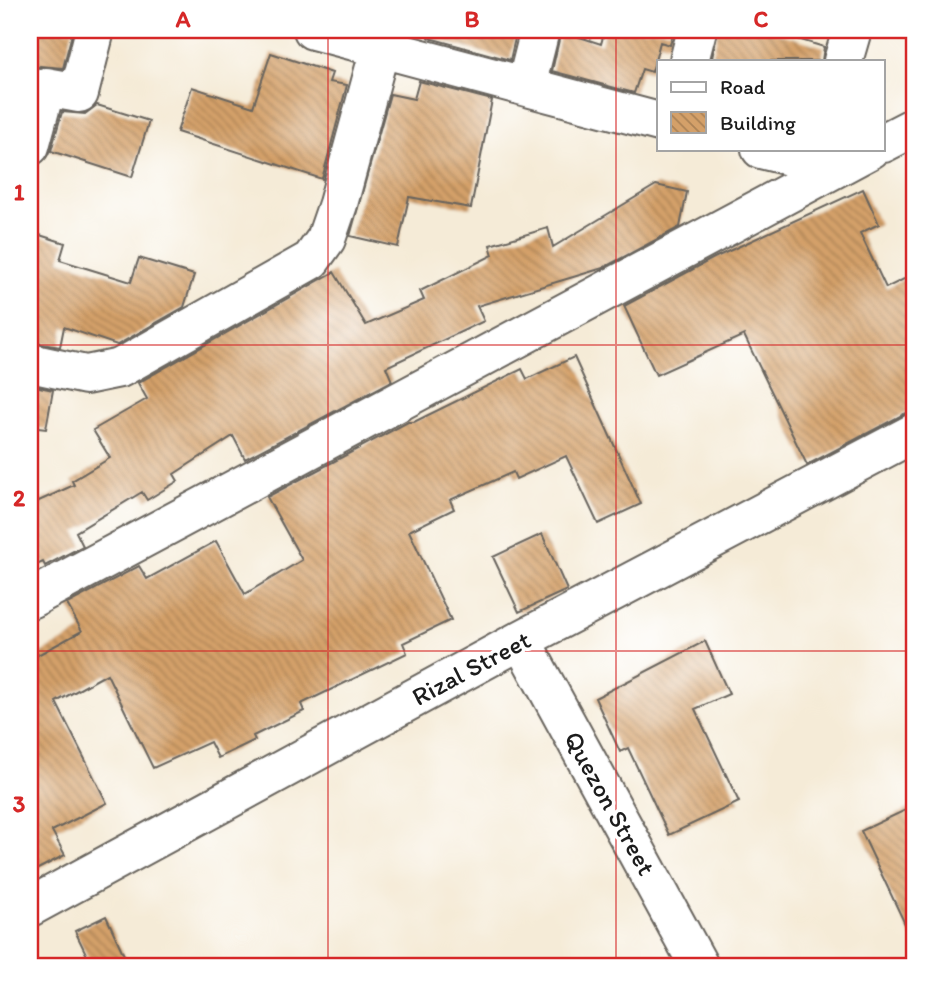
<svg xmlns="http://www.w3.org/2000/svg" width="944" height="996" viewBox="0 0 944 996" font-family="Itim,sans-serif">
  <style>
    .building { fill: url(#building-back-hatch) }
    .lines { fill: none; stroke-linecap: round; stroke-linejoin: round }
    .minor-casing { stroke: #68645d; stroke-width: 42 }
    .minor { stroke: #fff; stroke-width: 38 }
    .grid { fill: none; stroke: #d62828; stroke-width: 2; stroke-opacity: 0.55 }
    .labels { text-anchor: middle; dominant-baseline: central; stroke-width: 7; stroke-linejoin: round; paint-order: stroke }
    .street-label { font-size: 26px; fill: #1c1c1c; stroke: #fff }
    .neatline { fill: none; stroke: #d62828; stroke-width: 2.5 }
    .grid-label { font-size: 23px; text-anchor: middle; font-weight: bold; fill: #d62828 }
  </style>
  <defs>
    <pattern id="building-back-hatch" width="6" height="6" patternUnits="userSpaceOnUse" patternTransform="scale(1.75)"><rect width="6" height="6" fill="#d4a069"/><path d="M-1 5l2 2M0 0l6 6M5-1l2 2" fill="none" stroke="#ab8256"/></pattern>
  </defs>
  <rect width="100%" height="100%" fill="#fff"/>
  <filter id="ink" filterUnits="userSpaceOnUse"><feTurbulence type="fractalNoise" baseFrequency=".0143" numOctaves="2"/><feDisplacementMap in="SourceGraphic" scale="14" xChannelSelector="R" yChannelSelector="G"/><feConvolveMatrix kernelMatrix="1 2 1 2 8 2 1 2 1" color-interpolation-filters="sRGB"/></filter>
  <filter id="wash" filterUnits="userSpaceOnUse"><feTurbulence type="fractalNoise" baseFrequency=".00686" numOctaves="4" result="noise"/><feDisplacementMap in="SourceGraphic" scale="28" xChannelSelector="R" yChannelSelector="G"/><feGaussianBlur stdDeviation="1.57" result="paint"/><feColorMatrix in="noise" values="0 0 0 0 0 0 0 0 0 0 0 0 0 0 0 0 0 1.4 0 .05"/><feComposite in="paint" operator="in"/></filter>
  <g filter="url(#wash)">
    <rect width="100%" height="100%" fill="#f5ebd7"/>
    <g id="blocks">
      <path class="building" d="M30,30H73L63,68L40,66L30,72Z
        M429,30H505L516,34L510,60L433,39L428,37Z
        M605,30H674L670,45L660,42L652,72L642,69L634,93L552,71L561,31L601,44Z
        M718,30H768L824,47L822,61H722L712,58Z
        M271,53L332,73L329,82L347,85L322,179L177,132L192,87L253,107Z
        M419,81L492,100L471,208L409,197L398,247L350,236L390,94L414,99Z
        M97,105L149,121L132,177L51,151L62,112L85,114Z
        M656,185L687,192L680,227L603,268L477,306L484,321L386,367L392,381L245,459L233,436L174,474L178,481L147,500L142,492L76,532L83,546L45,566L43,562L30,568V505L74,485L72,481L110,458L93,430L147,399L138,383L334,272L366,325L424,300L420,291L493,255L490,245L548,228L553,247Z
        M863,189L879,224L860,233L886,288L914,274V411L904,414L807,465L744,335L656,375L624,306L714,258Z
        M30,232L65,243L60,260L131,282L139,258L194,275L184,307L117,345L64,327L60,347L30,342Z
        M574,357L641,504L598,524L566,456L516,479L513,472L450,500L454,509L409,531L451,620L403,643L407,653L301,704L304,711L253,736L255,740L218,758L210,742L153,768L107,674L56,702L107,803L52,831L65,855L30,873V648L34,657L82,631L67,604L139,566L147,579L216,541L245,594L302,560L267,497L408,422H414L522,369L527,379Z
        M30,385L53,390L46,429L30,427Z
        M542,534L567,590L519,612L493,557Z
        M705,641L729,694L695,709L739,802L669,835L628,748L620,752L595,698Z
        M914,806V943L861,831Z
        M106,916L129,966H92L75,931Z"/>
    </g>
  </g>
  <g filter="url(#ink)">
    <use href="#blocks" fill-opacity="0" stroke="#68645d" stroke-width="2"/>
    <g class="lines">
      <defs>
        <path id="minor" d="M313,30L659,122
          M689,61L697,30
          M843,61L852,30
          M526,86L540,30
          M883,143L914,127
          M30,146L46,87L79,93L95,30
          M761,149L814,162
          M30,363L86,375L120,368L311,260L326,239L338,204L385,30
          M30,599L871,149
          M521,640L699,966
          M30,907L521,640L914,433"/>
      </defs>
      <use href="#minor" class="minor-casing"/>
      <use href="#minor" class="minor"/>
    </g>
  </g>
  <path class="grid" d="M328,30V966M616,30V966M30,345H914M30,651H914"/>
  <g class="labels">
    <g class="street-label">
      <text transform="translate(471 668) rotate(-28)">Rizal Street</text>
      <text transform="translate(610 803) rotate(61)">Quezon Street</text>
    </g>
  </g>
  <rect width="944" height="996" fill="none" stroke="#fff" stroke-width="77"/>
  <rect x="657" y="60" width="228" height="91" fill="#ffffff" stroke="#a4a4a4" stroke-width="2"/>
  <rect x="671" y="82" width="35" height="10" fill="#ffffff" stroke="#a4a4a4" stroke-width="2"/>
  <text x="720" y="94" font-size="21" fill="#1c1c1c">Road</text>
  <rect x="671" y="112" width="35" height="21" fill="url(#building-back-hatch)" stroke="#a4a4a4" stroke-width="2"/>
  <text x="720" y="130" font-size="21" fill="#1c1c1c">Building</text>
  <rect x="38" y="38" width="868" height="920" class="neatline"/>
  <g class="grid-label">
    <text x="183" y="27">A</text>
    <text x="472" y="27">B</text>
    <text x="761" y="27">C</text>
    <text x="19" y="200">1</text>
    <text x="19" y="506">2</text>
    <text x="19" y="812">3</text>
  </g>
</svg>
